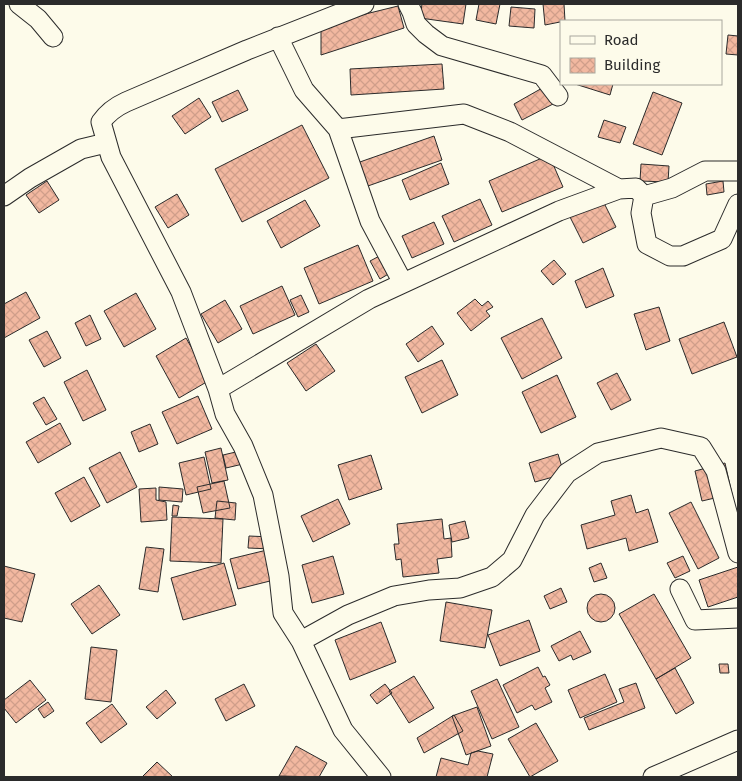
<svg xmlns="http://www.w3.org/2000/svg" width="742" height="781" viewBox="0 0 742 781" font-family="'Fira Sans',sans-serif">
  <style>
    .building { fill: url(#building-cross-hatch); stroke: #2b2b2b }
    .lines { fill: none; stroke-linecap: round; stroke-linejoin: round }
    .minor-casing { stroke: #2b2b2b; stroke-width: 21 }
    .minor { stroke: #fdfbea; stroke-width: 19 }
  </style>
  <defs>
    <pattern id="building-cross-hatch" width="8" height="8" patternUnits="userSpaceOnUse" patternTransform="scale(1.25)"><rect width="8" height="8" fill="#f2b8a0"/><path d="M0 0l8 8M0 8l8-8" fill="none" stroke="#d09e8a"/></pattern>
  </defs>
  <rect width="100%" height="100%" fill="#fdfbea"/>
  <path class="building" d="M422,4H466L463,24L420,18Z
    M479,4H500L496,24L476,20Z
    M543,4H564L565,21L545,25Z
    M398,6L404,28L321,55V25Z
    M511,7L535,9L534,28L509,26Z
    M728,35L738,36V55L726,54Z
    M442,64L444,89L351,95L350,69Z
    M575,84H613L610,95Z
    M544,87L553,104L522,120L514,104Z
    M238,90L248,110L222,122L212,102Z
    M653,92L682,103L662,155L633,144Z
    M199,98L211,117L185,134L172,116Z
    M604,120L626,127L620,143L598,137Z
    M302,125L329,178L242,222L215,169Z
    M434,136L442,160L365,187L357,163Z
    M549,155L563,187L502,212L489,181Z
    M441,163L449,184L410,200L402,180Z
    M641,164L669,166L668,182L640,181Z
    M47,181L59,200L39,213L26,195Z
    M723,181L724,192L707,195L706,184Z
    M177,194L189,215L168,228L155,207Z
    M480,199L492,225L454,242L442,216Z
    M602,199L616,227L583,243L569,215Z
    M305,200L320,226L281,248L267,221Z
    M434,222L444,244L412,258L402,236Z
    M358,245L373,281L319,304L304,268Z
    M387,252L397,269L380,279L370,261Z
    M554,260L566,274L553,285L541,271Z
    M603,268L614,296L586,308L575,281Z
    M282,286L295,315L253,334L240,306Z
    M26,292L40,318L4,338V304Z
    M136,293L156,329L124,347L104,311Z
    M301,295L309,312L298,317L290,300Z
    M475,299L482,306L488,301L493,307L486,311L490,316L471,331L457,313Z
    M225,300L242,329L218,343L201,314Z
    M659,307L670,341L646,350L634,314Z
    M90,315L101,339L86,346L75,323Z
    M542,318L562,358L522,379L501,338Z
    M724,322L737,357L692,374L679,339Z
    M432,326L444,344L418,362L406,344Z
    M47,331L61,358L44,367L29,340Z
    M186,338L210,380L179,398L156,356Z
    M316,344L335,371L306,391L287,363Z
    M442,360L458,395L422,413L405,377Z
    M87,370L106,410L83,421L64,382Z
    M617,373L631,400L611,410L597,383Z
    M557,375L576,417L541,433L522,392Z
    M198,396L212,429L177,444L162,412Z
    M44,397L57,419L46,425L33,403Z
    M60,423L71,444L38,463L26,442Z
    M150,424L158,444L139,452L131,432Z
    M221,448L228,480L212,483L205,452Z
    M240,451L243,464L226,468L223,455Z
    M120,452L137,487L107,503L89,468Z
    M558,454L564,474L535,482L529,463Z
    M371,455L382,489L349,500L338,465Z
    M204,457L211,489L186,495L179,463Z
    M725,463L732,494L702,501L695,471Z
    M84,477L100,506L71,522L55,493Z
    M224,481L230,508L203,513L197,487Z
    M159,487L183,489L182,502L159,500Z
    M156,488V500L166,502L167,520L141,522L139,489Z
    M631,495L636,513L648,509L658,542L629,551L626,538L587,549L581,525L615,515L611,501Z
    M338,499L350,524L313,542L301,516Z
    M217,501L236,503L235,520L215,518Z
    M691,502L719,558L698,569L669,513Z
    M173,505L179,506L177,516H172Z
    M172,517L223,519L221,563L170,561Z
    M442,519L444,539L451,538L452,557L437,559L439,573L403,577L401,559L396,560L394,544H399L397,524Z
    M465,521L469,538L452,542L449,525Z
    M249,536L271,537V549L248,548Z
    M146,547L164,549L158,592L139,589Z
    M267,550L274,580L238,589L230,559Z
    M333,556L344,594L312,603L302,565Z
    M683,556L690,571L675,578L667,563Z
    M224,563L236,605L183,620L171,578Z
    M601,563L607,578L594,582L589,568Z
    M4,566L35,574L22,622L4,618Z
    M738,567V597L708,607L699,580Z
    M99,585L120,615L92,634L71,604Z
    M561,588L567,602L550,609L544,596Z
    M654,594L691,658L656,679L619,614Z
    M587 608a14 14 0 1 1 28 0a14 14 0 1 1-28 0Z
    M446,602L492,610L485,648L440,641Z
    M529,620L540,651L500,666L488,635Z
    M381,622L396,662L350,680L335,640Z
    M580,631L591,652L573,660L571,655L559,661L551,646Z
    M91,647L117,650L111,702L85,699Z
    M719,664H728L729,673H720Z
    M538,667L543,677L545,676L550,685L545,688L552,702L535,710L532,705L517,713L503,685Z
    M675,668L694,703L676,714L656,679Z
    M605,674L617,702L580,718L568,690Z
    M414,676L434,708L409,723L389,691Z
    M497,679L519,727L492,739L471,691Z
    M30,680L46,700L16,723L4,708V700Z
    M636,683L645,708L589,730L584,718L624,702L619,689Z
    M244,684L255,706L226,721L215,699Z
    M385,684L392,693L377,704L370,695Z
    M166,690L176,703L157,719L146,707Z
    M48,702L54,711L44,718L38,709Z
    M112,704L127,724L101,743L86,723Z
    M477,707L491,746L466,755L452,716Z
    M454,715L463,731L424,753L417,738Z
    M536,723L558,761L530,777L508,739Z
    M296,746L327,763L319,777L279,776Z
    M478,751L493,754L487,777H436L441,758L468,765L471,753Z
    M157,762L173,777H142Z"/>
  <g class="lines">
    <defs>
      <path id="minor" d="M19,4L38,19L53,37
        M408,4L412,12L416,24L426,34L442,46L542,75L558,96
        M278,37L304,90L338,129L370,221L403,283
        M338,129L464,114L510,132L619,189
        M4,196L30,178L81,149L106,143
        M644,196L641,213L647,244L670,256H683L722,239L738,204
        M218,389L181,292L111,157L101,122C108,112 115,107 126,102L247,50L364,4
        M680,589L695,620L738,618
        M301,641L348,615L394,596L429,590L460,588L492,577L512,560L535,515L567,473L598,453L661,438L701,447L716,471L738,553
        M381,777L343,730L301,641L283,613L279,576L263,495L243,446L225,414L218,389L369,299L559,211L619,189L636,188L644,196L672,188L705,171H738
        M653,777L738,740"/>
    </defs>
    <use href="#minor" class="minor-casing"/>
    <use href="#minor" class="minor"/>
  </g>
  <rect width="742" height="781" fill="none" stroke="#2b2b2b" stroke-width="10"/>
  <rect x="560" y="20" width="162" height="65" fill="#fdfbea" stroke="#a9a89e"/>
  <rect x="570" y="36" width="25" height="8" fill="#fdfbea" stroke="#a9a89e"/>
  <text x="604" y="45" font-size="15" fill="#2b2b2b">Road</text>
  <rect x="570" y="58" width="25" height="15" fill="url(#building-cross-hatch)" stroke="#a9a89e"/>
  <text x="604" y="70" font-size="15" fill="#2b2b2b">Building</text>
</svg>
